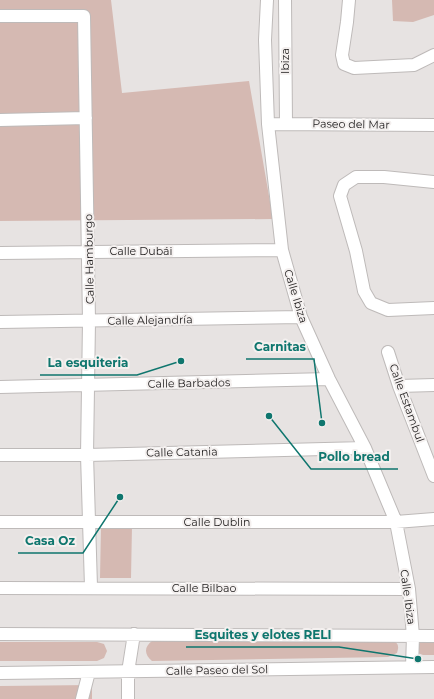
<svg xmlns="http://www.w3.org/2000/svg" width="434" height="699" viewBox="0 0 434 699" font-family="Montserrat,sans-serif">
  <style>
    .green { fill: #d5b9b2 }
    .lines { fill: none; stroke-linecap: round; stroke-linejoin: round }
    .minor-casing { stroke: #bebab9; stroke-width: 14 }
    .minor { stroke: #fff; stroke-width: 12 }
    .labels { text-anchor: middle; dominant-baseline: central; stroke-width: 4; stroke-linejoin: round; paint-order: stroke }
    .street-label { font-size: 11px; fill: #1d1b1b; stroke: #f4f0ef }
    .leader { fill: none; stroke: #0f766e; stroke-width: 1.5 }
    .callout-dot { fill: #0f766e; stroke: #f4f0ef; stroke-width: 1.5 }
    .callout-label { font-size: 12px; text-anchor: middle; font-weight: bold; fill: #0f766e; stroke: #f4f0ef; stroke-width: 4; stroke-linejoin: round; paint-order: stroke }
  </style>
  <rect width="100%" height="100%" fill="#e7e3e2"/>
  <path class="green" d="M0,0H111L122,93L249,81L273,219L0,221Z
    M392,0H434V15L413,22L393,21Z
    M101,526H132L131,578H100Z
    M388,640C397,641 400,644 397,653L388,657L152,661C144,654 144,647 152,641Z
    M422,641H434V655H423L418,653C417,647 418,644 422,641Z
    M0,642H97L104,644L107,651L104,658L97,661H0Z
    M92,685V699H0V686Z"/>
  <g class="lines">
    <defs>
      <path id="minor" d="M267,0L265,40L268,124L282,250L301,317L329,379L365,448L396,522L409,589L413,636L412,667
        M285,0L286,123
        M349,0L347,22L342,55L344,64L354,68L414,65L434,55
        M0,16H84L89,321L87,455L91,587
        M0,120L86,118
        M268,124L434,125
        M434,182L384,177H356L344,185L340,196L356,251L364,291L371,303L388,310L434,308
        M0,253L282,250
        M0,322L301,317
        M388,352L399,386L434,476
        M399,386L434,385
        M0,387L329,379
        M0,455H87L365,448
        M0,522H396L434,519
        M0,588L409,589
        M0,634L434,636
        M0,673L434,667
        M82,699L89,672
        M128,699V672L134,634"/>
    </defs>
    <use href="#minor" class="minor-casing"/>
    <use href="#minor" class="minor"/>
  </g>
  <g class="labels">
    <g class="street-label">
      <text transform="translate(285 61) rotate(-90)">Ibiza</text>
      <text transform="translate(351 124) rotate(1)">Paseo del Mar</text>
      <text x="141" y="251">Calle Dubái</text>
      <text transform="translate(89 259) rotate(-91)">Calle Hamburgo</text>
      <text transform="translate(296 296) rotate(73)">Calle Ibiza</text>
      <text transform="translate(150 320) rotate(-1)">Calle Alejandría</text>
      <text transform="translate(189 383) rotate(-1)">Calle Barbados</text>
      <text transform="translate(407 403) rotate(70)">Calle Estambul</text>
      <text transform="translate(182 452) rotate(-1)">Calle Catania</text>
      <text x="217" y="522">Calle Dublin</text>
      <text x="204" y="588">Calle Bilbao</text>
      <text transform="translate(408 597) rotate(82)">Calle Ibiza</text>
      <text transform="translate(217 670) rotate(-1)">Calle Paseo del Sol</text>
    </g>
  </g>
  <path class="leader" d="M322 423L314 359H246M181 361L137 375H40M269 416L311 469H398M120 497L83 553H18M418 659L339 647H186"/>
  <g class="callout-dot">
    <circle cx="322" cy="423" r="4"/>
    <circle cx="181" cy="361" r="4"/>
    <circle cx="269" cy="416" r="4"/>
    <circle cx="120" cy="497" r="4"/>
    <circle cx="418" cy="659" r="4"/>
  </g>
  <g class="callout-label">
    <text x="280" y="351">Carnitas</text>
    <text x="88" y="367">La esquiteria</text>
    <text x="354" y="461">Pollo bread</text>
    <text x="50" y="545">Casa Oz</text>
    <text x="263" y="639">Esquites y elotes RELI</text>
  </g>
</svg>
